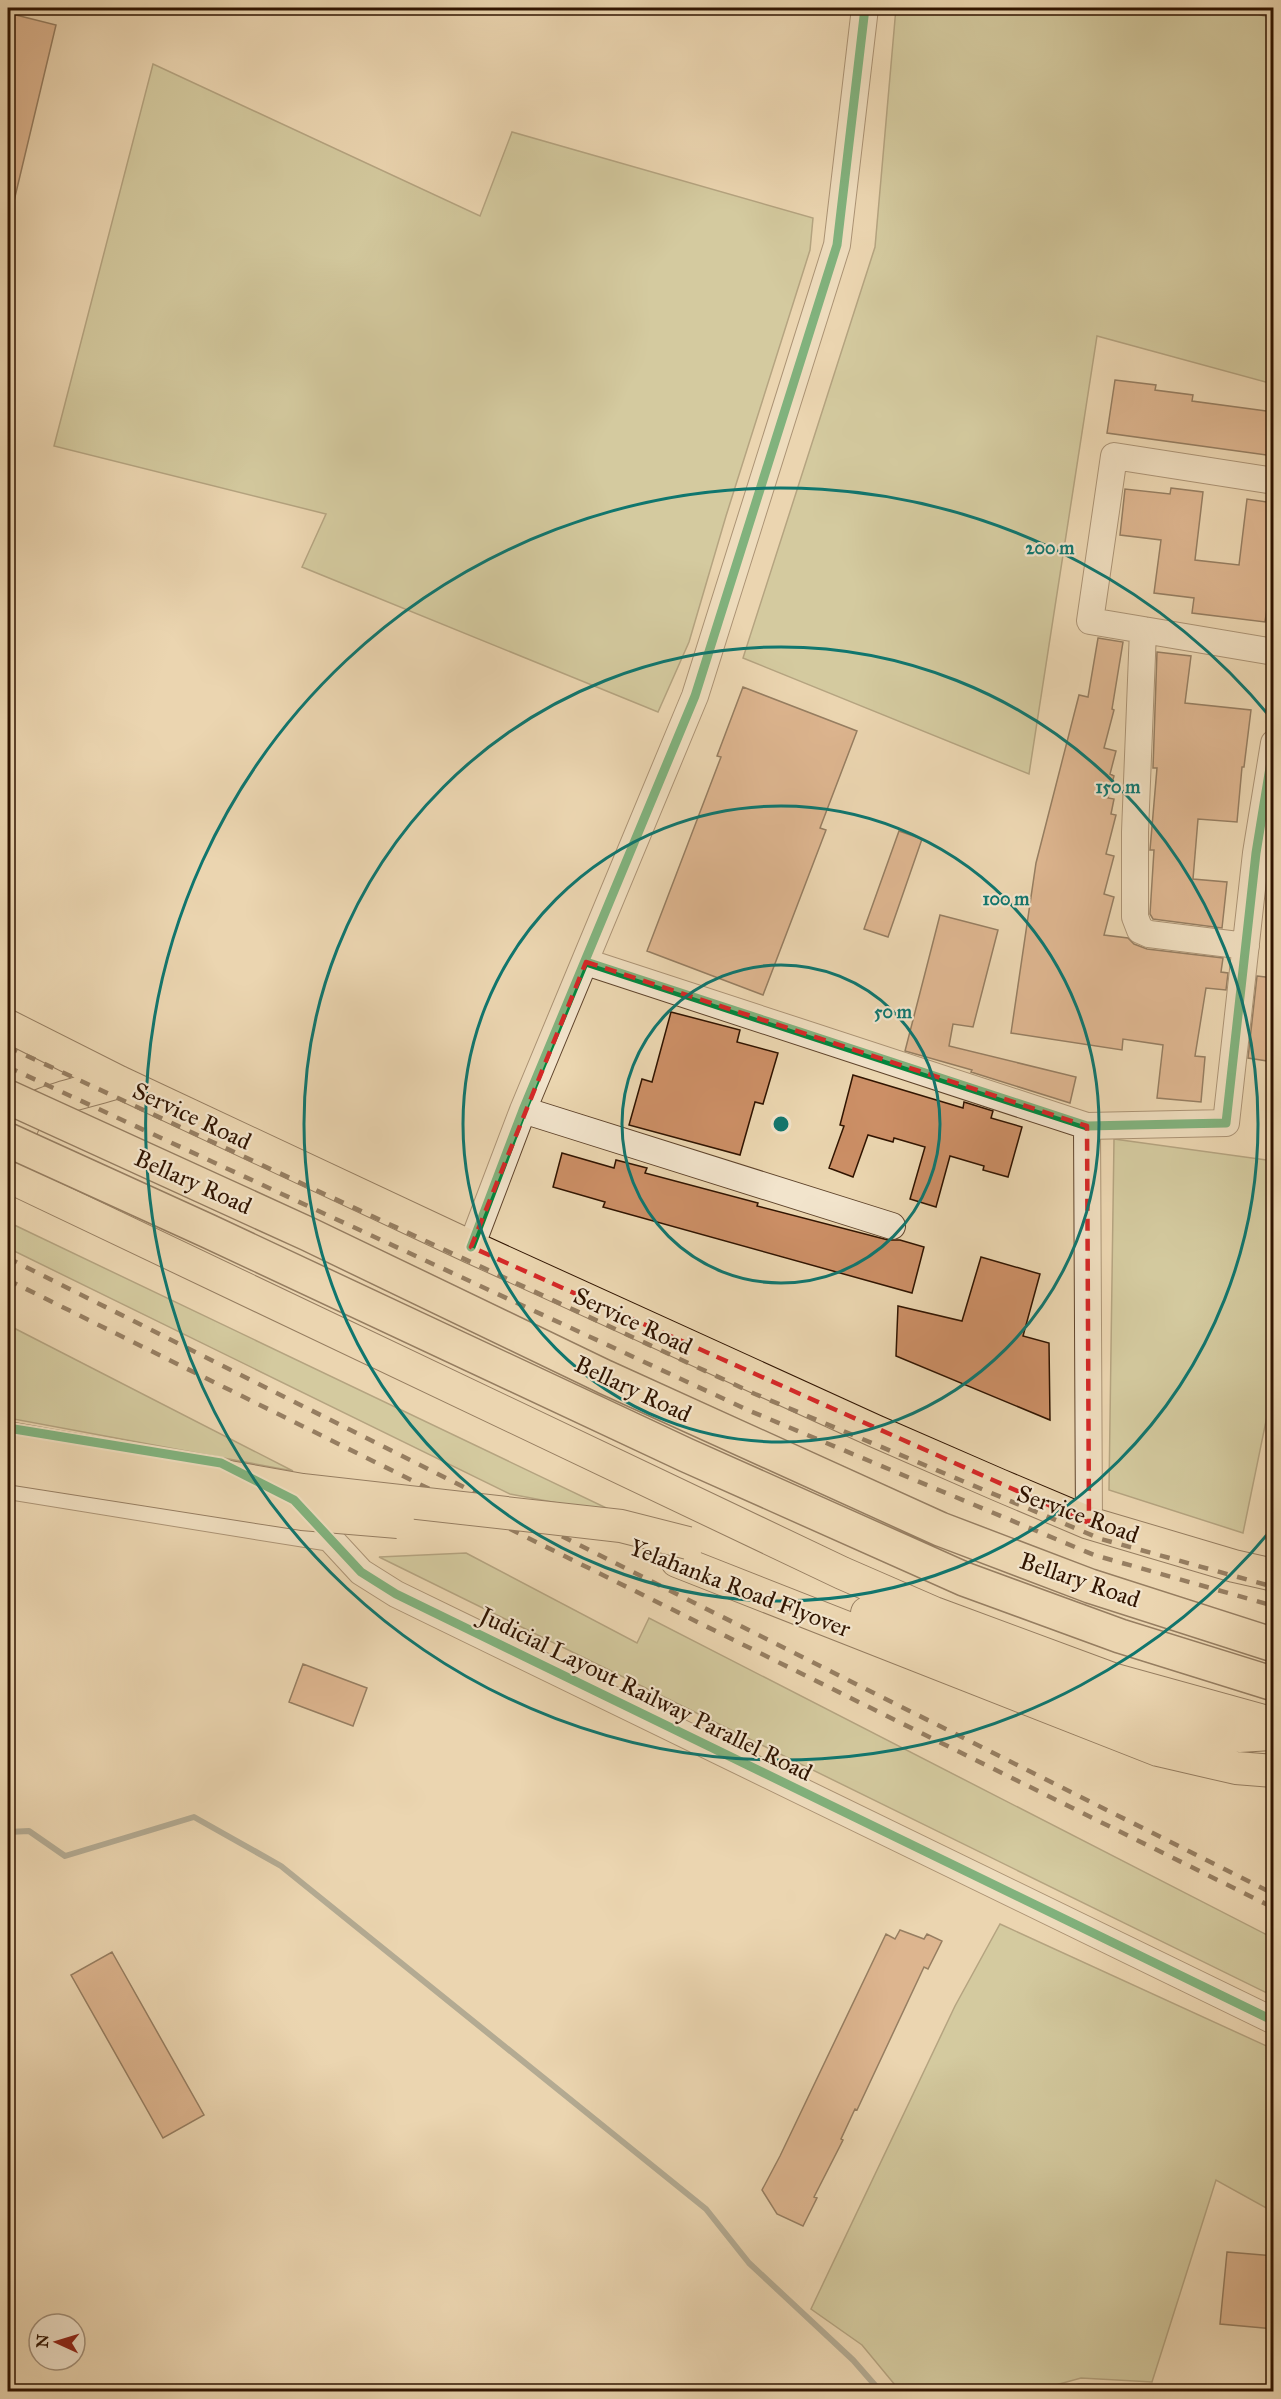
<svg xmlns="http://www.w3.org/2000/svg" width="1281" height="2399" viewBox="0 0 1281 2399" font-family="'IM FELL Great Primer',serif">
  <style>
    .green { fill: #b8bd8b; stroke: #746846; stroke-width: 1.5 }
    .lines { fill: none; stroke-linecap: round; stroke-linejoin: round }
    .stream { stroke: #70766d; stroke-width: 6 }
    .building { fill: #cc8f66; stroke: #301400; stroke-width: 1.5 }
    .minor-casing { stroke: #5f442c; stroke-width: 28 }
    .major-casing { stroke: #301400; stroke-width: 34 }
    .minor { stroke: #f2e4cc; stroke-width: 26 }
    .major { stroke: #ebd6b0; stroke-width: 32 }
    .rail { stroke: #301400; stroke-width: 4.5; stroke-dasharray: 10 10; stroke-linecap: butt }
    .major-bridge-casing { stroke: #301400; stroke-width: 34; stroke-linecap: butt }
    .highway-bridge-casing { stroke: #301400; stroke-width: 36; stroke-linecap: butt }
    .major-bridge { stroke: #ebd6b0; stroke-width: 32 }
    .highway-bridge { stroke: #ebd6b0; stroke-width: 33 }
    .cycleway-casing { stroke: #f2e4cc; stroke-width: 13 }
    .cycleway { stroke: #00873e; stroke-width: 9 }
    .marked { fill: none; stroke: #d62828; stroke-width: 4.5; stroke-dasharray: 12 8; stroke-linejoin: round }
    .ring { fill: none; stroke: #0f766e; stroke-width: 3 }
    .labels { text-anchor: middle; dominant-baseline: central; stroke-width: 4.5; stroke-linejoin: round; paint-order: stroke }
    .street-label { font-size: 24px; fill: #301400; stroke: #f2e4cc }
    .centre { fill: #0f766e; stroke: #f2e4cc; stroke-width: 3 }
    .ring-label { font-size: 18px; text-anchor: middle; font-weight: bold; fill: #0f766e; stroke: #f2e4cc; stroke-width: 4.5; stroke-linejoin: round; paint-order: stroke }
  </style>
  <rect width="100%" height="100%" fill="#ebd6b0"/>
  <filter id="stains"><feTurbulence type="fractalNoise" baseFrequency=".00333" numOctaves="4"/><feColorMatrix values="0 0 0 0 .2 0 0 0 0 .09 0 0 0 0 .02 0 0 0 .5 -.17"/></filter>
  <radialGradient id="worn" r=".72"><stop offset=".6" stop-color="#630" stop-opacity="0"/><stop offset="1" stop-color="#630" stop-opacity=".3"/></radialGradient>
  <path class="green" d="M896,8H1239L1273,19V384L1097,336L1029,774L743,658L875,247Z
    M153,64L480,216L512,132L813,218L810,250L726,516L689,642L658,712L302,567L326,514L54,446Z
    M1114,1139L1273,1161V1387L1243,1533L1109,1490Z
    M8,1222L621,1515L510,1494L8,1248Z
    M8,1325L293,1471L8,1418Z
    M466,1553L637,1643L649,1618L1273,1938V1996L379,1557Z
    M1000,1924L1273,2049L1274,2191L1268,2209L1216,2180L1152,2382L1081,2378L1034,2391H900L862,2345L811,2309L955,2006Z"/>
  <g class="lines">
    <path class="stream" d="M8,1832L29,1831L65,1856L194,1817L281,1866L706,2209L749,2263L853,2360L881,2392
      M1063,2392L1079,2386L1146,2389L1152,2392"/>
  </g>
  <path class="building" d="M8,13L56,25L14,201H8Z
    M1115,380L1156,385L1155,390L1193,395L1192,401L1274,412V456L1107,433Z
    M1171,488L1203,492L1195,560L1239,565L1247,499L1274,503V562L1265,622L1192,613L1194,598L1154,593L1161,540L1120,535L1125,489L1170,494Z
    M1098,638L1123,642L1112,709L1114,710L1104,748L1116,751L1110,774L1114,776L1108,798L1114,799L1111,814L1116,815L1106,854L1114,856L1104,894L1114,897L1104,935L1128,938L1134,944L1147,949L1223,958L1221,972L1228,973L1226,990L1206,988L1195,1056L1205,1057L1201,1102L1157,1098L1163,1045L1123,1039L1122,1050L1011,1033L1036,863L1079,695L1088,697Z
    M1157,652L1191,656L1185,703L1251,710L1244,767H1242L1237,822L1198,819L1193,879L1227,882L1222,928L1153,919L1150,914L1154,850H1150L1157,768H1153Z
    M743,687L857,731L820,828L826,830L763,995L647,951L721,757L717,756Z
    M899,831L922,839L888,937L864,929Z
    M940,915L998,930L973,1027L953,1024L949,1046L1076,1077L1070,1103L971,1072L972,1070L905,1051Z
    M1257,976L1274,978V1062L1248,1058Z
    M671,1012L740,1030L737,1042L778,1053L763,1104L755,1102L740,1155L629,1125L642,1079L652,1082Z
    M853,1075L963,1108L964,1102L993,1111L991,1118L1022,1127L1008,1177L983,1170L984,1166L950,1156L936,1207L910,1199L925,1147L894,1138L893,1142L868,1135L853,1177L829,1168L844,1126L840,1125Z
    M562,1153L614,1168L616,1160L647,1168L645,1173L758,1203L757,1206L888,1240H900L924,1247L912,1293L603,1207L605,1202L553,1187Z
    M981,1257L1040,1274L1023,1336L1049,1343L1050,1420L896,1356L898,1306L962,1321Z
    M303,1664L367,1688L353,1726L289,1702Z
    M900,1930L924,1939L927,1934L942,1941L928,1969L924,1967L857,2110L855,2109L841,2139L843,2140L814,2197L817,2198L803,2226L777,2214L762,2190L780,2156L886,1934L895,1939Z
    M112,1952L204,2115L163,2138L71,1975Z
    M1227,2252L1274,2256V2329L1220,2324Z"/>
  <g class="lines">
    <defs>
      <path id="minor" d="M1274,481L1114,456L1090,621L1274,652
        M1143,630L1135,832V917L1140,930L1149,934L1246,946
        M586,962L1087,1126L1226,1123L1256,853L1274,743
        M523,1110L892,1226
        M1087,1126L1089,1523
        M471,1247L523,1110L695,696L837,245L865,8
        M8,1486L330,1538
        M300,1506L361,1572L396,1594L1274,2021"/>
      <path id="major" d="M8,1026L119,1082L471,1247L875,1431L999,1485L1089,1523L1234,1566L1274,1575
        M30,1167C18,1145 15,1127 35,1108C41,1102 106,1086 119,1082
        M8,1176L842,1573L934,1613L1115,1680L1274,1724
        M677,1561L1158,1750L1236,1768L1274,1771
        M867,1613L1012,1669L1162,1721L1209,1732L1239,1736L1271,1734"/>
    </defs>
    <use href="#minor" class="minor-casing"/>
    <use href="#major" class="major-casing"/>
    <use href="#minor" class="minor"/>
    <use href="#major" class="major"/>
    <path class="rail" d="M8,1047L755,1394L1101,1539L1274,1587
      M8,1067L750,1411L1094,1555L1274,1606
      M8,1258L1274,1894
      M8,1280L1274,1908"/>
    <defs>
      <path id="major-bridge" d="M8,1438L302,1490L621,1526L688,1543
        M8,1468L302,1514L398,1522"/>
      <path id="highway-bridge" d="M8,1097L308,1234L605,1377L940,1529L1090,1586L1274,1645
        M8,1140L208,1231L686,1455L964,1579L1120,1636L1274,1684"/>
    </defs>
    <use href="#major-bridge" class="major-bridge-casing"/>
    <use href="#highway-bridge" class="highway-bridge-casing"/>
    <use href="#major-bridge" class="major-bridge"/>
    <use href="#highway-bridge" class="highway-bridge"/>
    <defs>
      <path id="cycleway" d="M586,962L1087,1126L1226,1123L1256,853L1274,743
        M471,1247L523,1110L695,696L837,245L865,8
        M8,1428L221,1463L294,1500L361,1572L396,1594L1274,2021"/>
    </defs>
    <use href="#cycleway" class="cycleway-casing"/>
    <use href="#cycleway" class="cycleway"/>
  </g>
  <path d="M0 0H1281V2399H0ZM586,962L1087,1126L1089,1523L471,1247Z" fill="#ebd6b0" fill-opacity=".55" fill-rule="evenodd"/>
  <path class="marked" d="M586,962L1087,1126L1089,1523L471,1247Z"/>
  <g class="ring">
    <circle cx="781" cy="1124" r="159"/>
    <circle cx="781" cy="1124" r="318"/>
    <circle cx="781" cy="1124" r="477"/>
    <path d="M1272 1529A636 636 0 1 1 1272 719"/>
  </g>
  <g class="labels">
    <g class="street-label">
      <text transform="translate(192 1116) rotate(25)">Service Road</text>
      <text transform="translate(193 1182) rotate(24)">Bellary Road</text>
      <text transform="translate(633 1321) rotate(25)">Service Road</text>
      <text transform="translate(633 1389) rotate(25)">Bellary Road</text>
      <text transform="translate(1078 1514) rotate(20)">Service Road</text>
      <text transform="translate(1080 1580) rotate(19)">Bellary Road</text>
      <text transform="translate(740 1588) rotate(21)">Yelahanka Road Flyover</text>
      <text transform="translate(646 1694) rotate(26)">Judicial Layout Railway Parallel Road</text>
    </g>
  </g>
  <circle cx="781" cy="1124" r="9" class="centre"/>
  <g class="ring-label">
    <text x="1050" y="554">200 m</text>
    <text x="1118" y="793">150 m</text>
    <text x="1006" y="905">100 m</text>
    <text x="893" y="1018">50 m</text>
  </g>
  <rect width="1281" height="2399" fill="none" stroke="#ebd6b0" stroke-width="30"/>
  <rect x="9" y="9" width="1263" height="2381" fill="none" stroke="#301400" stroke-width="3"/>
  <rect x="15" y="15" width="1251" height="2369" fill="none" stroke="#301400" stroke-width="1.5"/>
  <g transform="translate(57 2342) rotate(274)"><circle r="28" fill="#f2e4cc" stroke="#a4917a" stroke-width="1.5"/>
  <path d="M0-4.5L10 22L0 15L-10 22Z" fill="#8f2418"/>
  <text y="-9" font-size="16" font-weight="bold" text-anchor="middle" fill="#301400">N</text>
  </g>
  <rect width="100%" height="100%" filter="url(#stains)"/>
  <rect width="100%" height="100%" fill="url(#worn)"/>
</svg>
